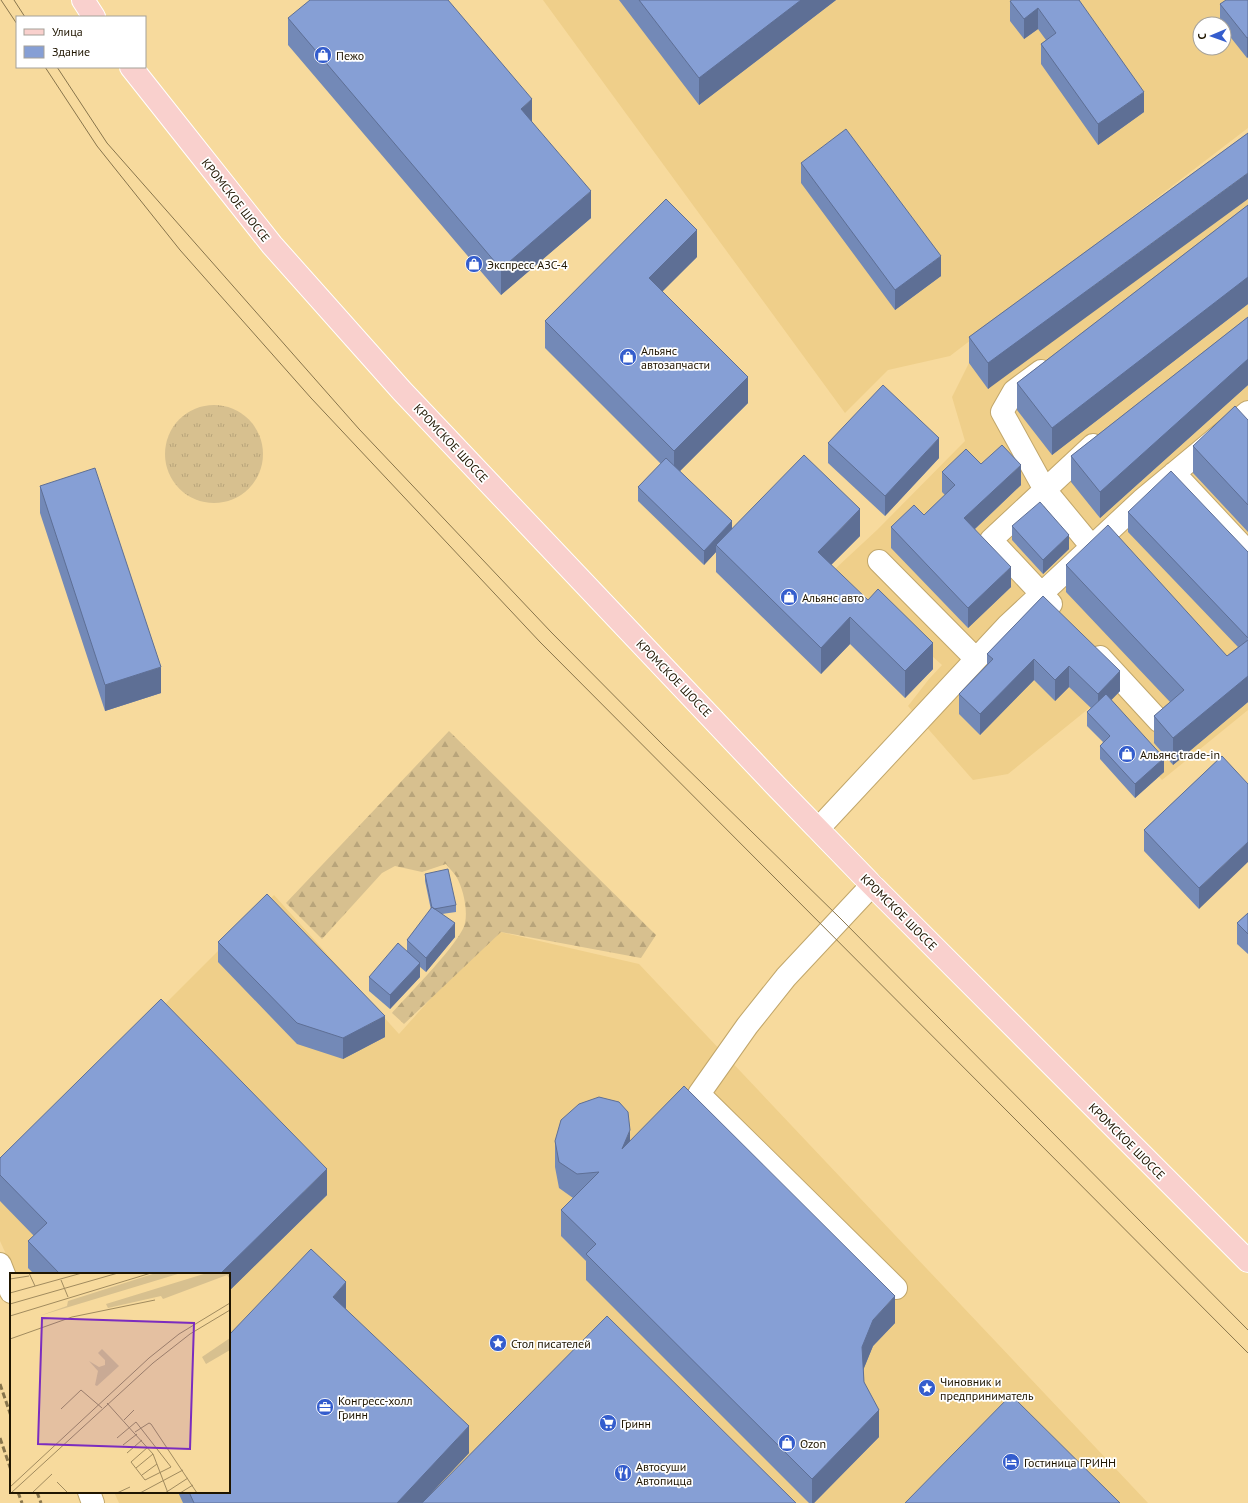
<svg xmlns="http://www.w3.org/2000/svg" width="1248" height="1503" viewBox="0 0 1248 1503" font-family="'PT Sans',sans-serif">
  <style>
    .built { fill: #efcf8a; fill-rule: evenodd }
    .grass { fill: url(#grass-tufts) }
    .forest { fill: url(#forest-firs) }
    .lines { fill: none; stroke-linecap: round; stroke-linejoin: round }
    .minor-casing { stroke: #c1a66a; stroke-width: 24 }
    .major-casing { stroke: #fff; stroke-width: 24 }
    .minor { stroke: #fff; stroke-width: 22 }
    .major { stroke: #f9d0cd; stroke-width: 22 }
    .tram { stroke: #88754c; stroke-width: 1 }
    .rail { stroke: #88754c; stroke-width: 3; stroke-dasharray: 6 3; stroke-linecap: butt }
    .wall { fill: #7389b7 }
    .shaded-wall { fill: #5e6f95 }
    .building { fill: #869fd5; stroke: #5e6f95 }
    .labels { text-anchor: middle; dominant-baseline: central; stroke-width: 3.5; stroke-linejoin: round; paint-order: stroke }
    .poi-label { font-size: 12px; fill: #1f1500; stroke: #fff; text-anchor: start }
    .street-label { font-size: 12px; fill: #1f1500; stroke: #fff }
    .inset-road { fill: none; stroke: #a18b5e; stroke-width: 1 }
    .view { fill: #7b2cbf; fill-opacity: 0.15; stroke: #7b2cbf; stroke-width: 2 }
    .inset-edge { fill: none; stroke: #1f1500; stroke-width: 2 }
  </style>
  <defs>
    <pattern id="grass-tufts" width="24" height="20" patternUnits="userSpaceOnUse"><rect width="24" height="20" fill="#d7c08f"/><path d="M3 7l-1-3M5 7V3M7 7l1-3M15 17l-1-3M17 17v-4M19 17l1-3" fill="none" stroke="#b8a47a"/></pattern>
    <pattern id="forest-firs" width="22" height="20" patternUnits="userSpaceOnUse"><rect width="22" height="20" fill="#d7c08f"/><path d="M5 1l3.5 6h-7zM16 11l3.5 6h-7z" fill="#b8a47a"/></pattern>
  </defs>
  <rect width="100%" height="100%" fill="#f7da9d"/>
  <path class="built" d="M543,0H1248V128L950,356L888,370L845,413ZM1200,24H1224V48H1200Z
    M1248,159V710L1162,780L1093,705L1008,774L973,780L908,706L929,679L942,665L835,569L877,530L965,441L952,397L969,363Z
    M274,895L399,1034L492,930L639,964L1148,1503H119L114,1492H229V1274H15L0,1241V1169Z"/>
  <path class="grass" d="M165 454a49 49 0 1 1 98 0a49 49 0 1 1-98 0Z"/>
  <path class="forest" d="M449,731L656,935L641,958L501,932L404,1024L392,1013C407,996 462,941 465,923C468,909 463,888 456,876C453,872 449,868 446,864L422,872L395,866L382,873L322,939L286,903Z"/>
  <g class="lines">
    <defs>
      <path id="minor" d="M1041,371L1014,391L1002,412L1045,490L1092,547
        M1174,473L1248,552
        M879,561L976,659
        M1051,604L991,540L1093,445
        M1100,657L1159,721
        M818,829L1008,625L1142,500L1248,412
        M872,885L786,977L747,1026L699,1094L896,1288
        M0,1264L11,1292
        M89,1492L93,1503"/>
      <path id="major" d="M83,0L94,17
        M131,67L272,245L402,391L776,786L872,885L1248,1261"/>
    </defs>
    <use href="#minor" class="minor-casing"/>
    <use href="#major" class="major-casing"/>
    <use href="#minor" class="minor"/>
    <use href="#major" class="major"/>
    <path class="tram" d="M1,0L17,24
      M14,0L25,17
      M45,67L97,146L180,250L311,398L540,642L1248,1353
      M57,67L107,143L359,429L551,632L664,746L840,918L1248,1330"/>
    <path class="rail" d="M0,1384L11,1416
      M0,1438L11,1470
      M18,1492L22,1503
      M37,1492L41,1503"/>
  </g>
  <path class="wall" d="M619,0H836L699,105Z
    M1079,0L1144,112L1098,145L1041,64V44L1046,40L1038,29L1024,39L1010,21V1Z
    M1248,0V57L1247,58L1224,29V24H1220V4Z
    M288,18L532,122L591,218L501,295L288,45Z
    M1248,133L988,389L969,363V337Z
    M801,163L941,276L895,310L801,183Z
    M1248,205V304L1052,455L1017,410V383Z
    M697,257L662,291L748,403L680,471L732,528L860,536L831,565L933,669L905,698L850,644L821,674L716,572V552L704,565L638,501V487L661,464L545,348V321Z
    M1248,317V385L1100,518L1071,482V456Z
    M1248,420V532L1193,473V446Z
    M828,443L939,458L885,516L828,463Z
    M981,464L1021,485L975,529L1011,587L968,628L891,548V527L924,515L945,495L942,492V472Z
    M40,486L161,693L105,711L40,513Z
    M1128,512L1248,552V702L1173,765L1154,743V716L1170,702L1066,592V565L1227,656L1238,647L1128,532Z
    M1012,526L1069,549L1043,574L1012,540Z
    M1043,596L1120,691L1111,700L1164,772L1135,798L1100,759V746L1103,742L1087,726V712L1091,708L1069,687L1055,701L1034,680L980,735L959,714V694L987,665V654Z
    M1222,756L1199,909L1144,851V830Z
    M425,874L456,905V912L442,914L455,937L426,972L420,967V977L390,1009L369,991V977L407,951V940L431,910L425,881Z
    M1248,913V954L1237,944V923Z
    M218,942L385,1037L343,1059L297,1044L218,962Z
    M630,1140L895,1323L873,1346L863,1370L864,1382L879,1437L814,1503H809L586,1280V1261L561,1236V1210L573,1198L559,1188L555,1167V1141Z
    M0,1158L327,1195L229,1291V1274H34L28,1268V1241L34,1236L0,1201Z
    M346,1309L469,1453L422,1503H183L178,1492H229V1335Z"/>
  <path class="shaded-wall" d="M801,0H836L699,105V78Z
    M1038,8V29L1024,39V19Z
    M1248,37V57L1247,58V38Z
    M1144,92V112L1098,145V124Z
    M532,99V125L521,109Z
    M1248,173V199L988,389V363Z
    M591,191V218L501,295V269Z
    M697,230V257L649,305V278Z
    M941,256V276L895,310V290Z
    M1248,277V304L1052,455V428Z
    M1248,359V385L1100,518V492Z
    M748,377V403L674,477V451Z
    M939,438V458L885,516V496Z
    M1021,465V485L964,539V518Z
    M860,509V536L818,578V552Z
    M732,521V535L716,545V552L704,565V551Z
    M1069,535V549L1043,574V560Z
    M1011,567V587L968,628V608Z
    M850,617V644L821,674V648Z
    M933,643V669L905,698V671Z
    M1034,659V680L980,735V714Z
    M1069,666V687L1055,701V680Z
    M161,667V693L105,711V685Z
    M1120,671V691L1098,714V694Z
    M1248,676V702L1173,765V738Z
    M1164,758V772L1135,798V784Z
    M1248,842V862L1199,909V888Z
    M455,923V937L426,972V958Z
    M420,963V977L390,1009V995Z
    M385,1016V1037L343,1059V1038Z
    M630,1130V1156L622,1149Z
    M327,1169V1195L229,1291V1274H220Z
    M346,1282V1309L333,1323V1297Z
    M895,1296V1323L873,1346L862,1373V1347L873,1320Z
    M879,1410V1437L814,1503H812V1479Z
    M469,1426V1453L422,1503H397Z"/>
  <path class="building" d="M310,0H448L532,99L521,109L591,191L501,269L288,18Z
    M639,0H801L699,78Z
    M1012,0H1079L1144,92L1098,124L1041,44L1056,33L1038,8L1024,19L1010,1Z
    M1226,0H1248V37L1247,38L1220,4Z
    M846,129L941,256L895,290L801,163Z
    M1248,133V173L988,363L969,337Z
    M666,199L697,230L649,278L748,377L674,451L545,321Z
    M1248,205V277L1052,428L1017,383Z
    M1248,317V359L1100,492L1071,456Z
    M883,385L939,438L885,496L828,443Z
    M1235,406L1248,420V505L1193,446Z
    M1002,445L1021,465L964,518L1011,567L968,608L891,527L914,505L924,515L955,485L942,472L966,449L981,464Z
    M804,455L860,509L818,552L868,600L878,589L933,643L905,671L850,617L821,648L716,545Z
    M666,458L732,521L704,551L638,487Z
    M95,468L161,667L105,685L40,486Z
    M1171,471L1248,552V638L1128,512Z
    M1040,502L1069,535L1043,560L1012,526Z
    M1108,525L1227,656L1248,640V676L1173,738L1154,716L1184,690L1066,565Z
    M1043,596L1120,671L1098,694L1069,666L1055,680L1034,659L980,714L959,694L993,659L987,654Z
    M1106,694L1164,758L1135,784L1100,746L1110,736L1087,712Z
    M1222,756L1248,784V842L1199,888L1144,830Z
    M448,869L456,905L434,909L432,907V908L425,874Z
    M267,894L385,1016L343,1038L297,1023L218,942Z
    M432,907L455,923L426,958L407,940Z
    M1248,913V934L1237,923Z
    M398,943L420,963L390,995L369,977Z
    M161,999L327,1169L220,1274H60L28,1241L47,1223L0,1175V1158Z
    M684,1086L895,1296L873,1320L862,1347L864,1382L879,1410L812,1479L586,1254L596,1244L561,1210L599,1172L577,1174L559,1162L555,1141L561,1120L579,1104L599,1097L619,1102L628,1112L630,1130L622,1149Z
    M311,1249L346,1282L333,1297L469,1426L397,1503H194L189,1492H229V1335Z
    M607,1316L796,1503H422Z
    M1011,1395L1120,1503H905Z"/>
  <defs>
    <symbol id="shop-disc" viewBox="-11 -11 22 22"><circle r="9.5" fill="#345dcd" stroke="#fff"/><path d="M-5-2.5h2.3a2.7 3.5 0 0 1 5.4 0H5L5.5 6h-11ZM-1.5-2.5h3a1.5 2.3 0 0 0-3 0Z" fill="#fff"/></symbol>
    <symbol id="sight-disc" viewBox="-11 -11 22 22"><circle r="9.5" fill="#345dcd" stroke="#fff"/><path d="M0-6L1.8-2.2L6-1.7L2.9 1.2L3.7 5.4L0 3.3L-3.7 5.4L-2.9 1.2L-6-1.7L-1.8-2.2Z" fill="#fff"/></symbol>
    <symbol id="office-disc" viewBox="-11 -11 22 22"><circle r="9.5" fill="#345dcd" stroke="#fff"/><path d="M-6-3h4V-5.5h4V-3h4V5H-6ZM-1-4.5V-3h2v-1.5ZM-6 0V1H6V0Z" fill="#fff"/></symbol>
    <symbol id="supermarket-disc" viewBox="-11 -11 22 22"><circle r="9.5" fill="#345dcd" stroke="#fff"/><path d="M-6-5.5h2.5l.6 2H6L4.5 2H-2.5L-4.4-4H-6ZM-1.5 3.2a1.3 1.3 0 1 0 .1 0ZM3 3.2a1.3 1.3 0 1 0 .1 0Z" fill="#fff"/></symbol>
    <symbol id="hotel-disc" viewBox="-11 -11 22 22"><circle r="9.5" fill="#345dcd" stroke="#fff"/><path d="M-6-4.5h1.5V1H6V5H4.5V3h-9V5H-6ZM-4 0a1.8 1.8 0 1 1 3.6 0ZM.5 0V-2.5h3Q6-2.5 6 0Z" fill="#fff"/></symbol>
    <symbol id="restaurant-disc" viewBox="-11 -11 22 22"><circle r="9.5" fill="#345dcd" stroke="#fff"/><path d="M-5-6h1v4h1v-4h1v4h1v-4h1v5L-1.5 .5V6h-2V.5L-5-1ZM5-6V6H3V1.5H1.5Q1.5-4 5-6Z" fill="#fff"/></symbol>
  </defs>
  <g fill-rule="evenodd">
    <use href="#shop-disc" x="313" y="45" width="20" height="20"/>
    <use href="#shop-disc" x="464" y="254" width="20" height="20"/>
    <use href="#shop-disc" x="618" y="347" width="20" height="20"/>
    <use href="#shop-disc" x="779" y="587" width="20" height="20"/>
    <use href="#shop-disc" x="1117" y="744" width="20" height="20"/>
    <use href="#sight-disc" x="488" y="1333" width="20" height="20"/>
    <use href="#sight-disc" x="917" y="1378" width="20" height="20"/>
    <use href="#office-disc" x="315" y="1397" width="20" height="20"/>
    <use href="#supermarket-disc" x="598" y="1413" width="20" height="20"/>
    <use href="#shop-disc" x="777" y="1433" width="20" height="20"/>
    <use href="#hotel-disc" x="1001" y="1452" width="20" height="20"/>
    <use href="#restaurant-disc" x="613" y="1463" width="20" height="20"/>
  </g>
  <g class="labels">
    <g class="poi-label">
      <text x="336" y="55">Пежо</text>
      <text x="487" y="264">Экспресс АЗС-4</text>
      <text x="641" y="350">Альянс<tspan x="641" dy="14">автозапчасти</tspan></text>
      <text x="802" y="597">Альянс авто</text>
      <text x="1140" y="754">Альянс trade-in</text>
      <text x="511" y="1343">Стол писателей</text>
      <text x="940" y="1381">Чиновник и<tspan x="940" dy="14">предприниматель</tspan></text>
      <text x="338" y="1400">Конгресс-холл<tspan x="338" dy="14">Гринн</tspan></text>
      <text x="621" y="1423">Гринн</text>
      <text x="800" y="1443">Ozon</text>
      <text x="1024" y="1462">Гостиница ГРИНН</text>
      <text x="636" y="1466">Автосуши<tspan x="636" dy="14">Автопицца</tspan></text>
    </g>
    <g class="street-label">
      <text transform="translate(236 200) rotate(52)">КРОМСКОЕ ШОССЕ</text>
      <text transform="translate(451 443) rotate(47)">КРОМСКОЕ ШОССЕ</text>
      <text transform="translate(674 678) rotate(46)">КРОМСКОЕ ШОССЕ</text>
      <text transform="translate(899 912) rotate(45)">КРОМСКОЕ ШОССЕ</text>
      <text transform="translate(1127 1141) rotate(45)">КРОМСКОЕ ШОССЕ</text>
    </g>
  </g>
  <g transform="translate(10 1273)">
    <rect width="220" height="220" fill="#f7da9d"/>
    <path d="M146,0H171L29,43L57,33L58,28ZM197,0H220V6L217,2L153,26L151,23L98,35L96,31Z" fill="#d7c08f"/>
    <path d="M220,65V77L196,91L192,84ZM92,76L109,93L87,113L85,112L88,98L79,88L89,94L95,92V87L88,80Z" fill="#d7c08f"/>
    <path class="inset-road" d="M19,0L25,13M0,6L19,3M51,7L58,24M0,20L72,0M0,31L108,0M0,43L141,0M0,66L62,44L145,27M97,130L143,181L158,220M51,136L71,117L92,135M114,147L124,137M125,159L139,150L141,151L187,220M107,165L126,149L161,194L135,207L121,189L138,174M113,172L127,161M117,180L132,167M126,195L143,181M132,202L147,191M47,209L58,220M0,214L139,85L169,61L220,30M1,220L143,90L180,61L220,37M22,220L42,201M107,220L120,214M130,220L173,197M155,220L178,205M170,220L183,212"/>
    <path class="view" d="M32,45L184,50L180,176L28,171Z"/>
    <rect width="220" height="220" class="inset-edge"/>
  </g>
  <rect x="16" y="16" width="130" height="52" fill="#ffffff" stroke="#a5a199"/>
  <rect x="24" y="29" width="20" height="6" fill="#f9d0cd" stroke="#a5a199"/>
  <text x="52" y="36" font-size="12" fill="#1f1500">Улица</text>
  <rect x="24" y="46" width="20" height="12" fill="#869fd5" stroke="#a5a199"/>
  <text x="52" y="56" font-size="12" fill="#1f1500">Здание</text>
  <g transform="translate(1212 36) rotate(268)"><circle r="19" fill="#ffffff" stroke="#a5a199"/>
  <path d="M0-3L7 15L0 10L-7 15Z" fill="#345dcd"/>
  <text y="-6" font-size="11" font-weight="bold" text-anchor="middle" fill="#1f1500">С</text>
  </g>
</svg>
